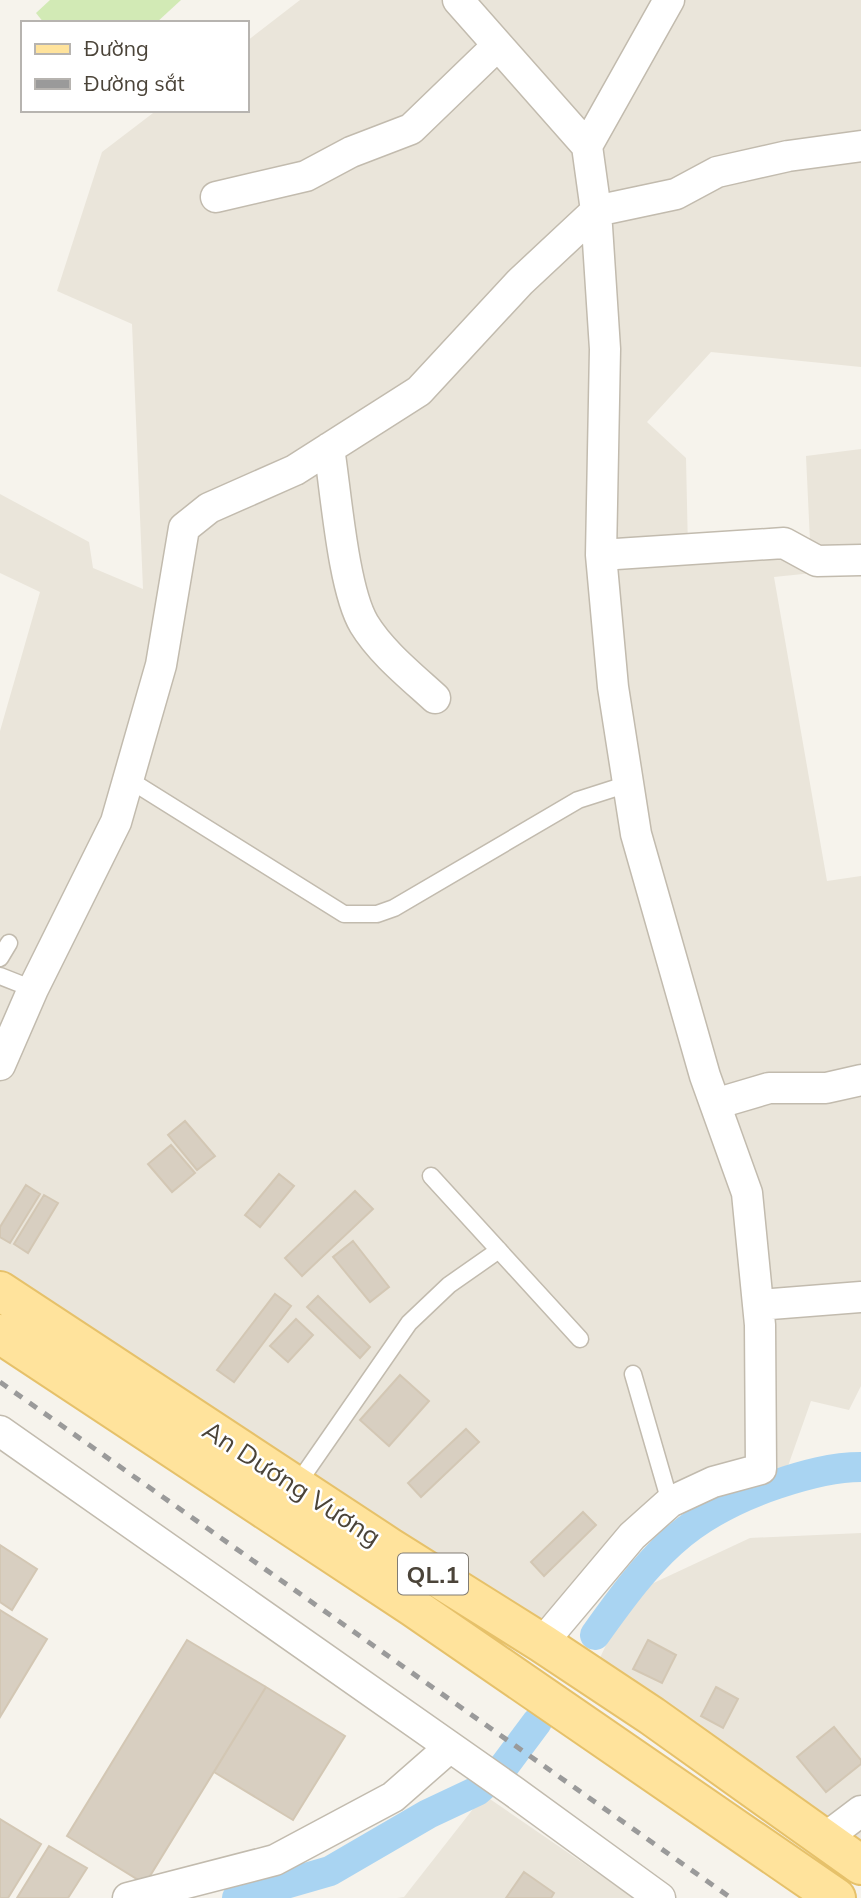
<svg xmlns="http://www.w3.org/2000/svg" width="861" height="1898" viewBox="0 0 861 1898" font-family="Mulish,sans-serif">
  <style>
    .residential { fill: #eae5da }
    .green { fill: #d2eab5 }
    .lines { fill: none; stroke-linecap: round; stroke-linejoin: round }
    .canal { stroke: #a9d4f2; stroke-width: 30 }
    .building { fill: #d8cfc1; stroke: #d3c7b4; stroke-width: 2 }
    .service-casing { stroke: #c2bbae; stroke-width: 19 }
    .minor-casing { stroke: #c2bbae; stroke-width: 33 }
    .primary-casing { stroke: #e6c16a; stroke-width: 42 }
    .service { stroke: #fff; stroke-width: 16 }
    .minor { stroke: #fff; stroke-width: 30 }
    .primary { stroke: #ffe39c; stroke-width: 38 }
    .rail { stroke: #9a9a9a; stroke-width: 5; stroke-dasharray: 9 9; stroke-linecap: butt }
    .labels { text-anchor: middle; dominant-baseline: central; stroke-width: 5; stroke-linejoin: round; paint-order: stroke }
    .shield { fill: #fff; stroke: #817c74; stroke-width: 2 }
    .shield-label { font-size: 24px; font-weight: bold; fill: #4b4439 }
    .street-label { font-size: 26px; fill: #4b4439; stroke: #fff }
  </style>
  <rect width="100%" height="100%" fill="#f6f3ec"/>
  <path class="residential" d="M300,0H861V367L711,352L647,422L686,458L688,550L810,541L806,456L861,449V568L774,577L827,881L861,876V1386L849,1410L811,1401L788,1466L701,1482L557,1633L0,1280V731L40,592L0,573V494L89,542L93,568L143,589L132,324L57,291L102,152L157,110H247V41Z
    M861,1533V1846L598,1662L630,1594L750,1538Z
    M484,1795L634,1898H397L404,1897Z"/>
  <path class="green" d="M50,0H181L156,23H44L36,13Z"/>
  <g class="lines">
    <path class="canal" d="M595,1635C650,1558 684,1515 777,1484C804,1475 832,1467 861,1467
      M237,1898L330,1871L428,1814L477,1791L502,1769L537,1722"/>
  </g>
  <path class="building" d="M185,1121L215,1156L197,1170L168,1135Z
    M171,1145L195,1173L172,1192L148,1164Z
    M279,1174L294,1186L260,1227L245,1215Z
    M26,1185L40,1194L10,1243L0,1237V1227Z
    M355,1191L373,1209L302,1276L285,1258Z
    M44,1195L58,1203L28,1253L14,1244Z
    M353,1241L389,1287L370,1302L333,1257Z
    M275,1294L291,1306L234,1382L217,1370Z
    M318,1296L370,1347L360,1358L307,1307Z
    M296,1319L313,1335L288,1362L270,1346Z
    M400,1375L429,1401L389,1446L360,1420Z
    M466,1429L479,1442L421,1497L408,1483Z
    M583,1512L596,1525L544,1576L531,1562Z
    M0,1545L37,1569L12,1610L0,1602Z
    M0,1610L47,1639L0,1717Z
    M187,1640L266,1687L145,1884L67,1836Z
    M648,1640L676,1655L662,1683L633,1669Z
    M266,1687L345,1736L293,1820L214,1772Z
    M716,1687L738,1699L723,1728L701,1716Z
    M834,1727L861,1760V1764L826,1792L797,1757Z
    M0,1819L41,1844L8,1898H0Z
    M49,1846L87,1868L68,1898H17Z
    M524,1872L554,1893L551,1898H506Z"/>
  <g class="lines">
    <defs>
      <path id="service" d="M128,779L344,914H377L394,908L578,800L628,784
        M0,958L9,943
        M0,976L33,989
        M431,1176L580,1339
        M633,1374L670,1502
        M296,1486L409,1323L449,1285L499,1250"/>
      <path id="minor" d="M458,0L587,146
        M216,197L306,176L351,152L411,129L497,46
        M329,448C336,492 343,589 364,624C381,652 411,676 435,698
        M601,555L784,543L817,561L861,560
        M0,1065L33,989L116,822L161,665L184,528L209,508L295,470L419,391L520,282L596,211L587,146L669,0
        M715,1104L769,1088H826L861,1080
        M758,1305L861,1297
        M0,1431L513,1791L660,1898
        M542,1643L632,1536L670,1502L713,1482L761,1469L760,1325L747,1193L705,1076L636,834L613,687L601,555L605,349L596,211L676,194L717,172L788,156L861,146
        M824,1839L861,1811
        M128,1898L275,1860L393,1797L450,1747"/>
      <path id="primary" d="M0,1291L389,1547L542,1643L652,1716L861,1865
        M0,1334L413,1607L836,1898"/>
    </defs>
    <use href="#service" class="service-casing"/>
    <use href="#minor" class="minor-casing"/>
    <use href="#primary" class="primary-casing"/>
    <use href="#service" class="service"/>
    <use href="#minor" class="minor"/>
    <use href="#primary" class="primary"/>
    <path class="rail" d="M0,1382L731,1898"/>
  </g>
  <g class="labels">
    <rect class="shield" x="398" y="1553.5" width="70" height="41" rx="5"/>
    <g class="shield-label">
      <text x="433" y="1574">QL.1</text>
    </g>
    <g class="street-label">
      <text transform="translate(292 1483) rotate(33)">An Dương Vương</text>
    </g>
  </g>
  <rect x="21" y="21" width="228" height="91" fill="#ffffff" stroke="#b7b4b0" stroke-width="2"/>
  <rect x="35" y="44" width="35" height="10" fill="#ffe39c" stroke="#b7b4b0" stroke-width="2"/>
  <text x="84" y="56" font-size="21" fill="#4b4439">Đường</text>
  <rect x="35" y="79" width="35" height="10" fill="#9a9a9a" stroke="#b7b4b0" stroke-width="2"/>
  <text x="84" y="91" font-size="21" fill="#4b4439">Đường sắt</text>
</svg>
